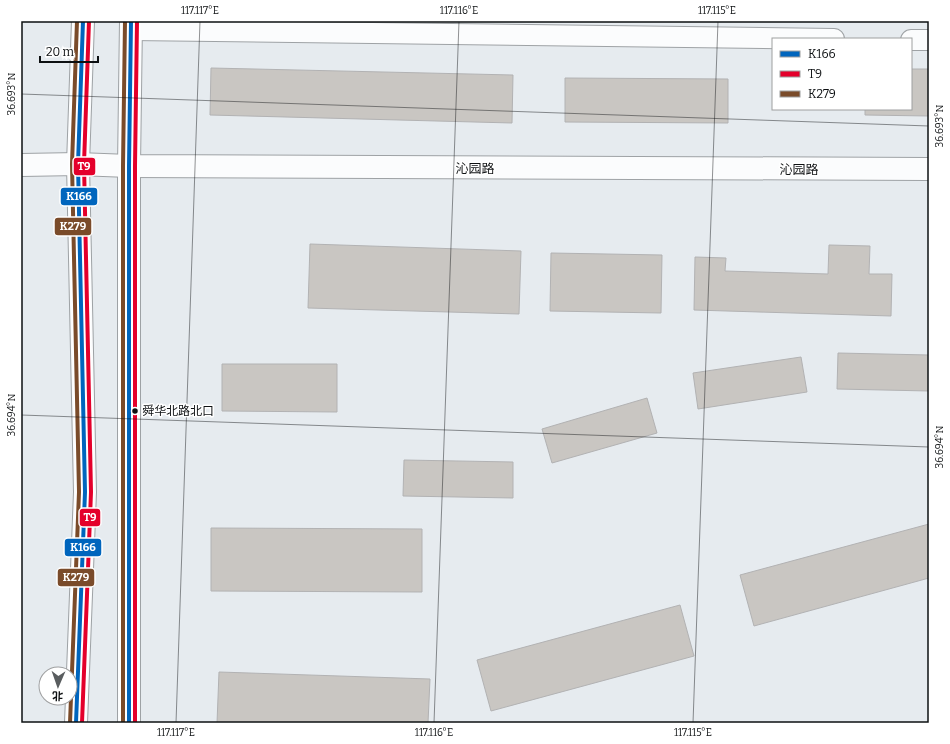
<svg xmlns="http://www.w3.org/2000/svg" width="950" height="744" viewBox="0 0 950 744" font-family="Bitter,'Noto Sans SC',serif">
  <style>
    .building { fill: #c9c6c2; stroke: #b2b2b3 }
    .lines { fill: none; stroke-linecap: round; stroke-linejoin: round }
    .minor-casing { stroke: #9ea2a5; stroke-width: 22 }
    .tertiary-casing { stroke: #9ea2a5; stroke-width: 24 }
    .secondary-casing { stroke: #9ea2a5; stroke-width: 24 }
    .minor { stroke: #fbfcfd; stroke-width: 20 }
    .tertiary { stroke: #fbfcfd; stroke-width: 22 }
    .secondary { stroke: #fbfcfd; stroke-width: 22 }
    .bus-1-casing { stroke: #fff; stroke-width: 7 }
    .bus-2-casing { stroke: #fff; stroke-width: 7 }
    .bus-3-casing { stroke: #fff; stroke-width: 7 }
    .bus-1 { stroke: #0065bd; stroke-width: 4 }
    .bus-2 { stroke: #e4002b; stroke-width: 4 }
    .bus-3 { stroke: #7a4b2a; stroke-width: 4 }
    .ticks { fill: none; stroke: #0d1012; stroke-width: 1; stroke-opacity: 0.45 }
    .bus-dot { fill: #0d1012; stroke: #fff; stroke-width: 1.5 }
    .labels { text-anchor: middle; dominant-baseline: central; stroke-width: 3; stroke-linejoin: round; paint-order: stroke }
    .bus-label { font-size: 12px; fill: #0d1012; stroke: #fff; text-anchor: start }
    .street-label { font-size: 13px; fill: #0d1012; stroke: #fff }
    .line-badge { stroke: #fff; stroke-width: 1.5 }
    .badge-label { font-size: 11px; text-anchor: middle; font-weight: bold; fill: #fff }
    .neatline { fill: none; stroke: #0d1012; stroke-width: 1.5 }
    .ticks-label { font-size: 10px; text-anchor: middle; fill: #0d1012 }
  </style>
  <rect width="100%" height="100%" fill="#e6ebef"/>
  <path class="building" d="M211,68L513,75L512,123L210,115Z
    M911,69H929V116L865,115V109H911Z
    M565,78L728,79V123L565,122Z
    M310,244L521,251L519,314L308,308Z
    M829,245L870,246L869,274H892L891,316L694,310L695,257L726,258L725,271L828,274Z
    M551,253L662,255L661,313L550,311Z
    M838,353L929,355V391L837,389Z
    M801,357L807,392L698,409L693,373Z
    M222,364H337V412L222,411Z
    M647,398L657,433L552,463L542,429Z
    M404,460L513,462V498L403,496Z
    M929,524V578L754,626L740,575Z
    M211,528L422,529V592L211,591Z
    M680,605L694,656L491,711L477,660Z
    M219,672L430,679L428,723H217Z"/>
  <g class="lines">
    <defs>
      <path id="minor" d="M131,30L834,39
        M911,40H929"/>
      <path id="tertiary" d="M21,165L78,164L129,166L929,169"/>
      <path id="secondary" d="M76,723L85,492L78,164L83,21
        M129,723V166L131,21"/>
    </defs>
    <use href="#minor" class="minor-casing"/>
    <use href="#tertiary" class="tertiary-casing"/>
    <use href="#secondary" class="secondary-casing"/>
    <use href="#minor" class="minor"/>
    <use href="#tertiary" class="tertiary"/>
    <use href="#secondary" class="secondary"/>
    <defs>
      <path id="bus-1" d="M76,723L85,492L78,164L83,21
        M129,723V166L131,21"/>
      <path id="bus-2" d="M82,723L91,492L84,164L89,21
        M135,723V166L137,21"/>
      <path id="bus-3" d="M70,723L79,492L72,164L77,21
        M123,723V166L125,21"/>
    </defs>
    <use href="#bus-1" class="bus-1-casing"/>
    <use href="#bus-2" class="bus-2-casing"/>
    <use href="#bus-3" class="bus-3-casing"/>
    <use href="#bus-1" class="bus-1"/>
    <use href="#bus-2" class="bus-2"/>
    <use href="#bus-3" class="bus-3"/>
  </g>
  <path class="ticks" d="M21,94L929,126M21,415L929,447M176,723L200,21M434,723L459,21M693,723L718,21"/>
  <circle class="bus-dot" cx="135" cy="411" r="3.5"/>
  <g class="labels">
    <g class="bus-label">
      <text x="142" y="411">舜华北路北口</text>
    </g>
    <g class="street-label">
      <text x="475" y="168">沁园路</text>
      <text x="799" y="169">沁园路</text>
    </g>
  </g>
  <g class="line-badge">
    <rect x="73" y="157" width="23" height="19" rx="4" fill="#e4002b"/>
    <rect x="60" y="187" width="38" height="19" rx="4" fill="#0065bd"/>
    <rect x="54" y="217" width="38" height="19" rx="4" fill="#7a4b2a"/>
    <rect x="79" y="508" width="22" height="19" rx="4" fill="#e4002b"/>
    <rect x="64" y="538" width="38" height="19" rx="4" fill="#0065bd"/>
    <rect x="57" y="568" width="38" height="19" rx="4" fill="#7a4b2a"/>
  </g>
  <g class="badge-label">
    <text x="84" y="170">T9</text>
    <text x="79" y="200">K166</text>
    <text x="73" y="230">K279</text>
    <text x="90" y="521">T9</text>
    <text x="83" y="551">K166</text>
    <text x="76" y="581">K279</text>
  </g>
  <rect width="950" height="744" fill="none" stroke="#ffffff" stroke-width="44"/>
  <rect x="772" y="38" width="140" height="72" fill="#ffffff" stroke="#9e9fa0"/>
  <rect x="780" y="51" width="20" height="6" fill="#0065bd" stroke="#9e9fa0"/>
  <text x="808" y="58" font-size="12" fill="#0d1012">K166</text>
  <rect x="780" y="71" width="20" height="6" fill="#e4002b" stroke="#9e9fa0"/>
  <text x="808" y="78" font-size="12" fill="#0d1012">T9</text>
  <rect x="780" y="91" width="20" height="6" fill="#7a4b2a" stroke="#9e9fa0"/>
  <text x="808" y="98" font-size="12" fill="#0d1012">K279</text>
  <g transform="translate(58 686) rotate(182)"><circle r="19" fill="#ffffff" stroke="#9e9fa0"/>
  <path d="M0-3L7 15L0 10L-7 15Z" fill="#595d5f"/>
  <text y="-6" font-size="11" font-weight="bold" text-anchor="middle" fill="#0d1012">北</text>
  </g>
  <path d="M40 56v6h58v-6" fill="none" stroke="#0d1012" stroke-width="2"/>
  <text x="46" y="56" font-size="12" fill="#0d1012" stroke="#ffffff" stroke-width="3" paint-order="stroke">20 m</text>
  <rect x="22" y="22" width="906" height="700" class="neatline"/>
  <g class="ticks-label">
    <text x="200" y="14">117.117°E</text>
    <text x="459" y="14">117.116°E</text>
    <text x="717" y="14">117.115°E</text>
    <text transform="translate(11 94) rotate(-90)" y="4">36.693°N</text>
    <text transform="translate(939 126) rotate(-90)" y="4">36.693°N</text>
    <text transform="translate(11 415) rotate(-90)" y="4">36.694°N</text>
    <text transform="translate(939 447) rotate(-90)" y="4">36.694°N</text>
    <text x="176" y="736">117.117°E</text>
    <text x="434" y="736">117.116°E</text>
    <text x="693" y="736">117.115°E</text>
  </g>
</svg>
